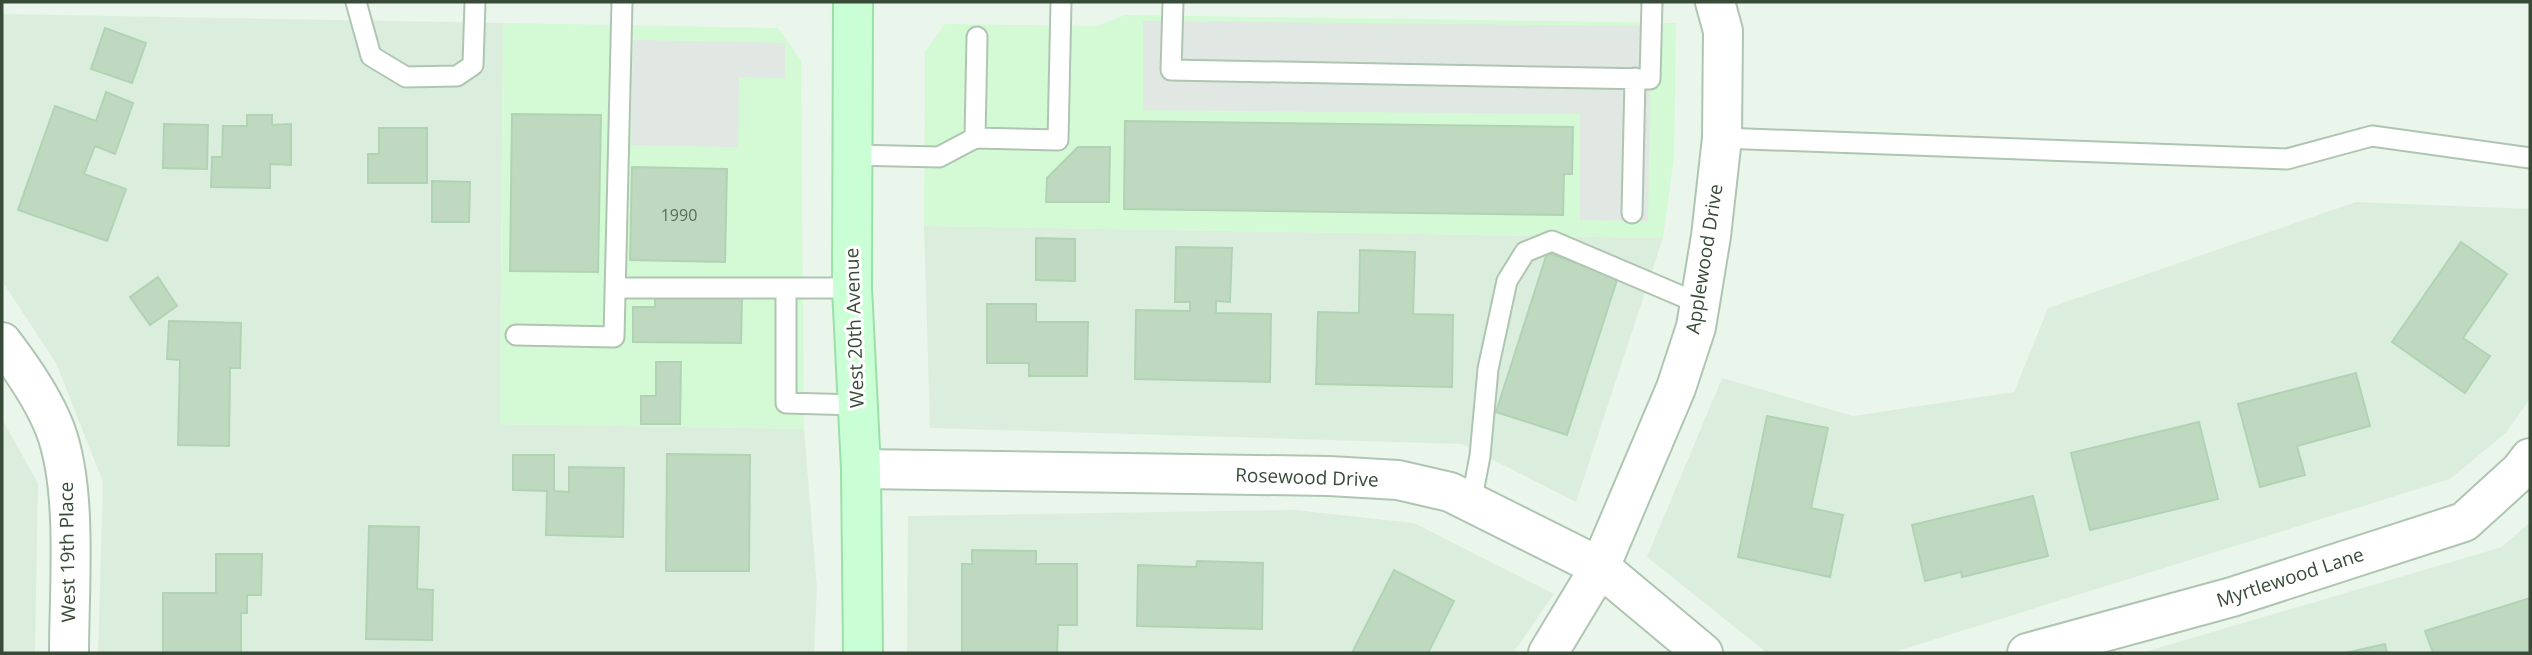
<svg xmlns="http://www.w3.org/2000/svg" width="2532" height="655" viewBox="0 0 2532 655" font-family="'Open Sans',sans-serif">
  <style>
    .residential { fill: #dbeede }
    .commercial { fill: #d4f9d5 }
    .parking { fill: #e1e7e2 }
    .building { fill: #bed9bf; stroke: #b0d4b3; stroke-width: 2 }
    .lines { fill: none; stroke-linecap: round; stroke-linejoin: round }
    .lane-casing { stroke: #aec6b1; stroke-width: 23 }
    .street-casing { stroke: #aec6b1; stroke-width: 42 }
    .secondary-casing { stroke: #9ae0a7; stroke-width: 42 }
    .lane { stroke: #fff; stroke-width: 19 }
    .street { stroke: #fff; stroke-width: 38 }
    .secondary { stroke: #caffd6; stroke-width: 38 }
    .labels { text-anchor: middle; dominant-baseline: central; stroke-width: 6; stroke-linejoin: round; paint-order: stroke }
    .number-label { font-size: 16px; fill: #596e5a }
    .street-label { font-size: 19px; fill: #374b38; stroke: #fff }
  </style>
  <rect width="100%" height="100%" fill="#eaf6eb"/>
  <path class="residential" d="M2,14L503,23L500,424L804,429L817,588L814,653H98L103,482L56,363L2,281Z
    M2356,202L2530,209V399L2506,433L2450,479L1891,653H1767L1647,557L1722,378L1853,416L2014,392L2048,308Z
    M924,226L1663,238L1576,502L1462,444L930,428Z
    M2,419L38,483L35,653H2Z
    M1295,510L1414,523L1554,594L1513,653H907L908,516Z
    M2530,522V653H2141L2502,547Z"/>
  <path class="commercial" d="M1125,15L1676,23L1674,157L1663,238L924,226L925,52L945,24L1097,26Z
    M503,23L778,28L801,60L804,429L500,424Z"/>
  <path class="parking" d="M1143,21L1651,26L1648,221L1580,220V114L1143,110Z
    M633,40L785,43V78L739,77L738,147L631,145Z"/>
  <path class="building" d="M105,28L146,43L132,83L91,69Z
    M106,92L133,103L115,154L95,146L84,174L126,189L107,241L18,210L55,106L96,121Z
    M512,114L601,115L598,272L510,271Z
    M247,115H272V125L291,124V165L270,164V188L211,187L212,157H222L223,126H247Z
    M1125,121L1573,127L1572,174H1564L1563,215L1124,209Z
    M164,124L208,125L207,169L163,168Z
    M379,128H427V183H368V154H379Z
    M1078,147H1110L1109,202H1046L1047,178Z
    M632,167L727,169L725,262L630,260Z
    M432,181L470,182L469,222H432Z
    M1036,238L1075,239V281L1036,280Z
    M2461,242L2507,274L2463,338L2490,356L2465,393L2392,342Z
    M1176,247L1232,248L1230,302L1216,301V313L1271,314L1270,382L1135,379L1136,310L1190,311V302H1175Z
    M1360,250L1415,252L1413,314L1453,315L1452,387L1316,384L1318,312L1359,313Z
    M1547,253L1618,277L1567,435L1496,412Z
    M158,277L177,306L150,325L130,297Z
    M655,297L742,298L741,343L633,342V307H655Z
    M987,304H1036V322H1088L1087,376H1029V363H987Z
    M169,321L241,323L240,368H230L229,446L178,445L180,360L167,359Z
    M656,362H681L680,424H641V396H656Z
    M2356,373L2370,426L2297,446L2305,475L2260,487L2238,404Z
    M1767,416L1828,428L1811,508L1843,515L1830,577L1738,557Z
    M2199,422L2218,499L2090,530L2071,453Z
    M667,454L750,455L749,571H666Z
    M513,455H554V491L569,492V467L624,468L623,537L546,535L547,491L513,490Z
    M2033,496L2048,556L1962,577L1961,572L1925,581L1912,525Z
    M369,526L419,527L417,589L433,590L432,640L366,639Z
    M972,550L1036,551V564H1077V625H1058L1057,653H962V564H972Z
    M216,554H262L261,595H247V613H241V653H163V593H216Z
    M1197,561L1263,563L1262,629L1137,626L1138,565L1196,567Z
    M1394,570L1454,601L1428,653H1352Z
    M2530,598V653H2433L2425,631Z
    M2385,644L2387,653H2345Z"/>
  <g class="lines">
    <defs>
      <path id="lane" d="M356,2L371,56L406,77L457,76L473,65L475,2
        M1173,2L1171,70L1650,79L1652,2
        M977,37L975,138L1058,140L1061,2
        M1722,138L2287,159L2372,136L2530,158
        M852,155L939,157L975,138
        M1632,213L1635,78
        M615,288H852
        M786,288V403L857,405
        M516,335L614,337L622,2
        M1471,503L1480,456L1488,369L1507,281L1525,252L1552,241L1700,304"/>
      <path id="street" d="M2,342C22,368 43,398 55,429C78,489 69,588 69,653
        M861,469L1329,476L1398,480L1450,492L1600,567L1703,653
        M1548,653L1600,567L1676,388L1696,327L1711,236L1722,138L1723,31L1715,2
        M2027,653L2232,597L2464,522L2520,471L2530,458"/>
      <path id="secondary" d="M853,2L852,288L861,469L863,653"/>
    </defs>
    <use href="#lane" class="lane-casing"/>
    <use href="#street" class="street-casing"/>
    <use href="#secondary" class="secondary-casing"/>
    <use href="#lane" class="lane"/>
    <use href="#street" class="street"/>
    <use href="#secondary" class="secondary"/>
  </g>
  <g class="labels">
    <g class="number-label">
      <text x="679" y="215">1990</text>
    </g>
    <g class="street-label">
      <text transform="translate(1704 259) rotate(-81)">Applewood Drive</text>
      <text transform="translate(854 328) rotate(-92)">West 20th Avenue</text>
      <text transform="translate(1307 477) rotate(2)">Rosewood Drive</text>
      <text transform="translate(67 552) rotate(-91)">West 19th Place</text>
      <text transform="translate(2290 577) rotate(-18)">Myrtlewood Lane</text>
    </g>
  </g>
  <rect width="2532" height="655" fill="none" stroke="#374b38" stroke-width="7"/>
</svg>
